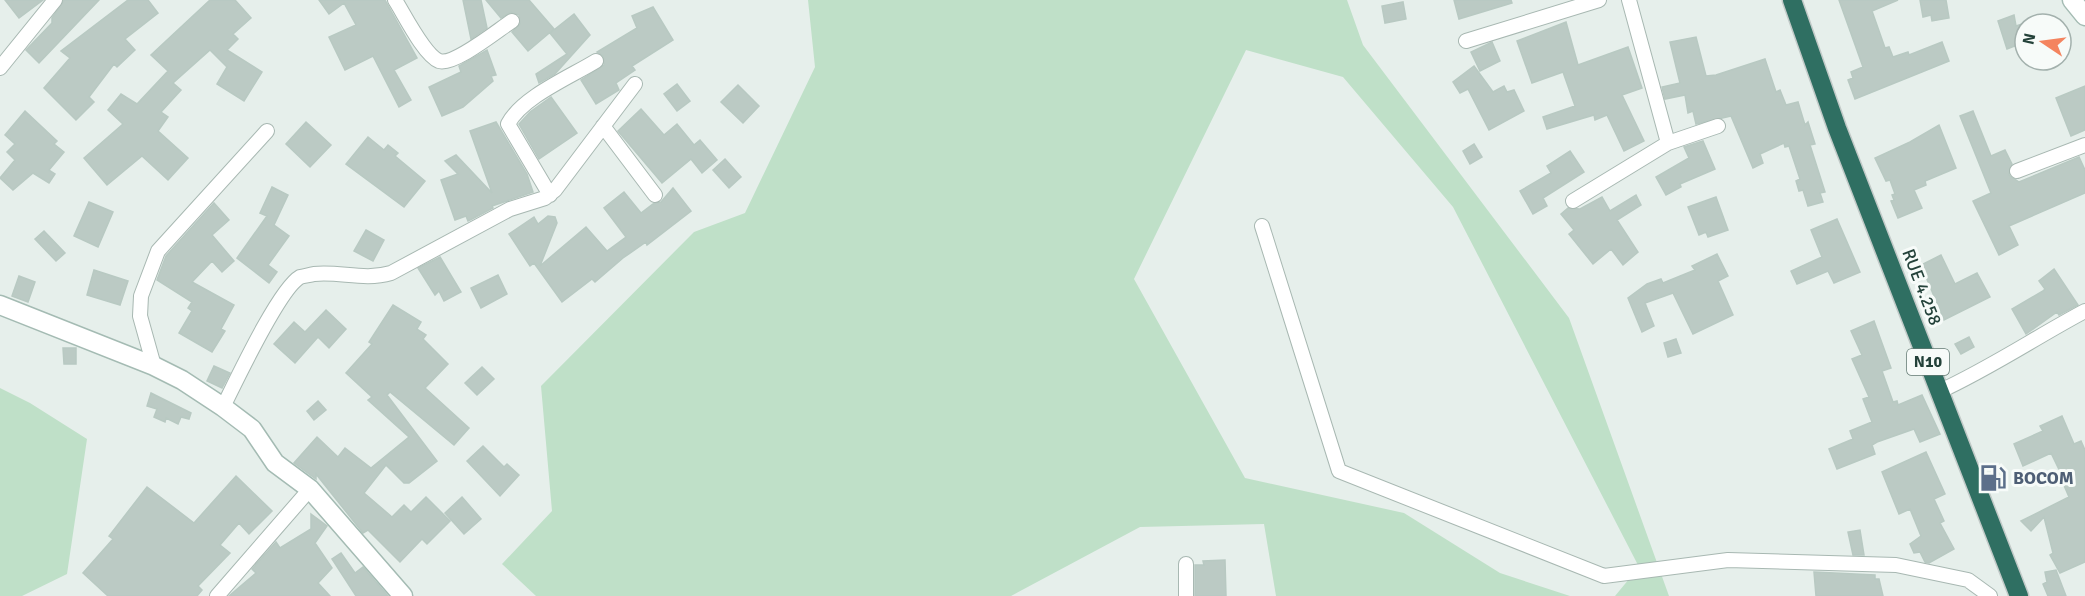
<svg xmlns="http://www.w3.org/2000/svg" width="2085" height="596" viewBox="0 0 2085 596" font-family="Signika,sans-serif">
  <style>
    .green { fill: #bfe0c8 }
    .building { fill: #bbcac4; stroke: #b8c9c2; stroke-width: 1.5 }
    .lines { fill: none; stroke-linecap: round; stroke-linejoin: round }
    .street-casing { stroke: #a8b8b2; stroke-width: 16 }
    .secondary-casing { stroke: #a4bbb3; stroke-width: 21 }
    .highway-casing { stroke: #c2cac8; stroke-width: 21 }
    .street { stroke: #fff; stroke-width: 14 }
    .secondary { stroke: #fff; stroke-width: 18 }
    .highway { stroke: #2f6f62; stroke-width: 18 }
    .labels { text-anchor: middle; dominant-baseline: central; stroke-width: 6; stroke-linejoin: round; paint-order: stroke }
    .shield { fill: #f7fbf9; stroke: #637a73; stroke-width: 1.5 }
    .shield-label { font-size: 16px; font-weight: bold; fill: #24423a }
    .street-label { font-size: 18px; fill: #24423a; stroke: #f7fbf9 }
    .service-label { font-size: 18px; font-weight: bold; fill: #4e5e75; stroke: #f7fbf9; text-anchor: start }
  </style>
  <rect width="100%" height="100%" fill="#e6efeb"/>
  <path class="green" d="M808,0H1347L1363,45L1569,318L1669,596H1615L1639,567L1453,207L1343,77L1246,50L1134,279L1245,478L1404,513L1500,573L1570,596H1276L1264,524L1140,527L1011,596H536L502,564L552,511L541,386L694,232L745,213L815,67Z
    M0,388L30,403L87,439L67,574L22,596H0Z"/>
  <path class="building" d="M5,0H43L19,18Z
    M64,0H99L39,63L26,50L52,23V18Z
    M128,0H148L158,13L125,39L135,50L117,67L114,64L89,97L94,102L76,120L44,88L70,58L61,51Z
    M210,0H235L251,18L233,34L238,39L227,50L262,72L244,101L217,84L227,67L210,50L173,83L181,90L161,112L168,117L158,131L188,158L168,180L142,156L107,185L84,158L123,124L108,110L121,94L137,104L168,71L151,55Z
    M319,0H385L417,58L394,70L411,100L399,107L373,56L345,70L329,37L356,25L344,3L329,14Z
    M463,0H481L487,28L471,39Z
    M486,0H529L554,29L528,51L512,32L520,24L519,15L511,12L501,18Z
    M1454,0H1511L1512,3L1459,19Z
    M1839,0H1898L1872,11L1885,48L1889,47L1893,57L1908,52L1909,55L1942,42L1949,61L1855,99L1848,80L1853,78L1851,72L1863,67Z
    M1920,0H1946L1949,18L1932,21L1931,15L1923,17Z
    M1403,2L1406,19L1385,23L1382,6Z
    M653,7L673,40L632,66L635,70L616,83L619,90L596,104L581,80L604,65L603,56L597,52L637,28L632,16Z
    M574,14L590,35L555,74L539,83L536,74L567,54L550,33Z
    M2014,15L2016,26L2025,23V42L2007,49L1998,21Z
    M1566,22L1578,65L1628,47L1642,88L1622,95L1644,141L1624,151L1607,115L1595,120L1594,115L1547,129L1543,117L1575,106L1563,72L1532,83L1517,41Z
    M1696,37L1706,76L1716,75L1765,59L1776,92L1780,90L1786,105L1798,102L1805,125L1808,122L1815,144L1810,145L1825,192L1820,193L1823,202L1808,206L1803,190L1799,191L1796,181L1800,179L1789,146L1785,147L1784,143L1760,154L1763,163L1753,168L1731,116L1696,124L1693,111L1688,113L1685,95L1665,99L1662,87L1680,83L1670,42Z
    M1492,42L1500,61L1480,71L1471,52Z
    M487,50L496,75L491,76L493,81L463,107L442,116L429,87L461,72L459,66Z
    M1474,66L1493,92L1504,86L1507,92L1514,90L1524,111L1489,130L1468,89L1460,93L1453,82Z
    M677,84L690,101L677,111L664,94Z
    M738,85L759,106L743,123L721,102Z
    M2085,86V130L2071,136L2056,98Z
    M551,97L577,133L539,159L519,124L530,112Z
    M641,109L664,135L677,124L694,145L700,140L717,160L702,173L691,159L662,183L618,131Z
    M25,111L57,141L54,144L64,152L49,170L55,174L49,183L33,173L13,190L0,178L15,160L7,152L15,144L5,135Z
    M1973,111L1991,156L2005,150L2012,164L2009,175L2019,182L2079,157L2085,170V193L2009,226L2018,245L1999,255L1973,201L1991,193L1960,116Z
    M306,122L331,145L310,167L286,144Z
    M496,122L527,174L533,192L492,206L493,208L472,219L468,221L466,216L455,220L441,180L458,174L445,161L456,155L492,193L470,131Z
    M1939,125L1956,168L1925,181L1926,185L1914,190L1922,208L1898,218L1891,201L1894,200L1892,195L1895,194L1890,180L1886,181L1875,158L1910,142Z
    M368,137L384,150L388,145L398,153L395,156L425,181L404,207L346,164Z
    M1703,141L1715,169L1680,184L1681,187L1666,195L1656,177L1689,158L1684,147Z
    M1474,144L1482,157L1470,164L1463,151Z
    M1570,151L1584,172L1543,198L1547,206L1533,214L1520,191L1551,173L1547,166Z
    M725,159L741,177L729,188L713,170Z
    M272,187L288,195L274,225L289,236L268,265L277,272L269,283L237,258L267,216L260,213Z
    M673,188L691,211L647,245L646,242L623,258L595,282L592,279L562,302L534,263L530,266L509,234L534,217L538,224L548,216L555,217L557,223L540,266L586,227L607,251L626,237L604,208L624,192L641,213L653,204L661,202Z
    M1636,195L1641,205L1617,220L1638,252L1623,265L1611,249L1593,264L1569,234L1574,230L1561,214L1568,208L1580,209L1602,197L1610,211Z
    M1716,197L1728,230L1708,237L1706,232L1699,235L1688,207Z
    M89,202L113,212L98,247L74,236Z
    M214,203L229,220L212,235L234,261L222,272L212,261L192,282L234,305L221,329L225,331L212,352L179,333L192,311L188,308L192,302L157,280L166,256Z
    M1837,219L1860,272L1834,283L1828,271L1797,284L1791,271L1822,257L1811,230Z
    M366,230L384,240L373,261L354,251Z
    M44,231L65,253L56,261L35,239Z
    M1717,254L1728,276L1718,281L1733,315L1693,334L1673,293L1645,303L1654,326L1642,332L1628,298L1647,284L1661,279L1663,283L1695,270L1692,266Z
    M1941,255L1955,284L1977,273L1990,297L1944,320L1921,265Z
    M440,257L461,292L444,301L439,291L435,295L418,268Z
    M2054,269L2078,305L2059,315L2057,312L2026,334L2012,309L2043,291L2045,289L2039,281Z
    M94,270L128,281L120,305L87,295Z
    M498,275L507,294L481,308L471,288Z
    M19,276L35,282L28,302L12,296Z
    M393,305L421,322L417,329L426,335L423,339L448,364L425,388L469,428L454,445L390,392L387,395L437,461L409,483H404L386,465L364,493L392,517L404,505L411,512L426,497L450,521L427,544L422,539L400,562L368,530L363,533L316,474V479L294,463L317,437L338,457L345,448L371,468L409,437L368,400L372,397L346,373L372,344L369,342Z
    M326,310L346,329L329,348L318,337L295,363L274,344L294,322L305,332Z
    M1874,321L1891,368L1882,371L1893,402L1897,401L1898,405L1922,395L1940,434L1920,442L1914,429L1877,442L1872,445L1875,454L1837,469L1829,449L1853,439L1850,431L1872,422L1863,399L1869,397L1852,359L1862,355L1851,331Z
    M1969,337L1974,347L1961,354L1955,344Z
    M1676,339L1681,353L1668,357L1664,343Z
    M63,348H76V364H64Z
    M214,366L230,373L222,388L207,381Z
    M482,367L494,379L477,395L465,383Z
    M151,393L191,413L189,419L181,417L178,424L166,418L165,422L154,417L157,409L147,406Z
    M318,401L326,410L314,420L307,411Z
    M2062,416L2074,444L2081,441L2085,450V562L2060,573L2050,555L2053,553L2044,517L2031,531L2021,521L2069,497L2063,483L2065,482L2051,453L2023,466L2014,444L2043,431L2040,426Z
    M483,446L504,467L507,464L519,475L500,496L467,461Z
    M1926,452L1945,494L1934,499L1944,521L1940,523L1954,549L1929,563L1925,562L1920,552L1914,553L1910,544L1921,536L1910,509L1899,514L1882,472Z
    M236,476L272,511L249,534L239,523L220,545L230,553L198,586L202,590L197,596H108L83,573L113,539L109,536L147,487L194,523Z
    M462,497L481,519L464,534L445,513Z
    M311,514L327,526L315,543L332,568L318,583L330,596H229L256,573L252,569L276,542L280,548L311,529Z
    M1860,530L1864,555H1853L1848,532Z
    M341,553L355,573L363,567L388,596H356L332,559Z
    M1225,560L1226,596H1195V565H1204L1203,561Z
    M2056,570L2066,596H2048L2043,584L2047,582L2045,572Z
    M1814,572L1875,575V579H1879L1883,596H1816Z"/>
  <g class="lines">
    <defs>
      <path id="street" d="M395,0C404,14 424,55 439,61C454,66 498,30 512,21
        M1629,0L1668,143
        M1466,41L1599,0
        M0,68L55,0
        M603,126L655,195
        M2017,171L2085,145
        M550,195L508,124C522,97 570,77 596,61
        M1573,201L1668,143L1718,126
        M1262,226L1339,471L1604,576L1728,560L1896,565L1968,580L1990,596
        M154,366L140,316L141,296L158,251L267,131
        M1938,392C1989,369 2036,337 2085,311
        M223,407C236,381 279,289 300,277C304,276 310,275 314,274C340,271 364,281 391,273L510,209L545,198L555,190L635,84
        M1186,564V596
        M217,596L310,489"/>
      <path id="secondary" d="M2072,0L2085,16
        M0,305L154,366L182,380L223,407L252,429L275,463L310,489L403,596"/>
      <path id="highway" d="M1792,0L1837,128L2019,596"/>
    </defs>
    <use href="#street" class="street-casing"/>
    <use href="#secondary" class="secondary-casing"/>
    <use href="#highway" class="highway-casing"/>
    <use href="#street" class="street"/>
    <use href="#secondary" class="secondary"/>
    <use href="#highway" class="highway"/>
  </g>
  <defs>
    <symbol id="fuel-bare" viewBox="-9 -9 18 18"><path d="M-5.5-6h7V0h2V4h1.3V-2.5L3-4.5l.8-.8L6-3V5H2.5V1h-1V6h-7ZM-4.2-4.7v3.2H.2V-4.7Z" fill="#5c6f8a" stroke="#f7fbf9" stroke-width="2.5" paint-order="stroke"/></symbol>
  </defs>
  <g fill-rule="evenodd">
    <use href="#fuel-bare" x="1974" y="459" width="38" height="38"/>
  </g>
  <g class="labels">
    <rect class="shield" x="1907" y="349" width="42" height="26" rx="4.5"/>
    <g class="shield-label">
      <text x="1928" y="362">N10</text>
    </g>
    <g class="street-label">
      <text transform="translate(1922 287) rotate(69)">RUE 4.258</text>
    </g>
    <g class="service-label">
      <text x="2013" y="478">BOCOM</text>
    </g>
  </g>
  <g transform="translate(2043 42) rotate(283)"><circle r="28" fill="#f7fbf9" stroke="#a3b1ad" stroke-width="1.5"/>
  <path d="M0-4.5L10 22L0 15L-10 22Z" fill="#f4845f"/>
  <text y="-9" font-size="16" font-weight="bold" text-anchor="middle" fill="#24423a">N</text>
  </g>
</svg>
